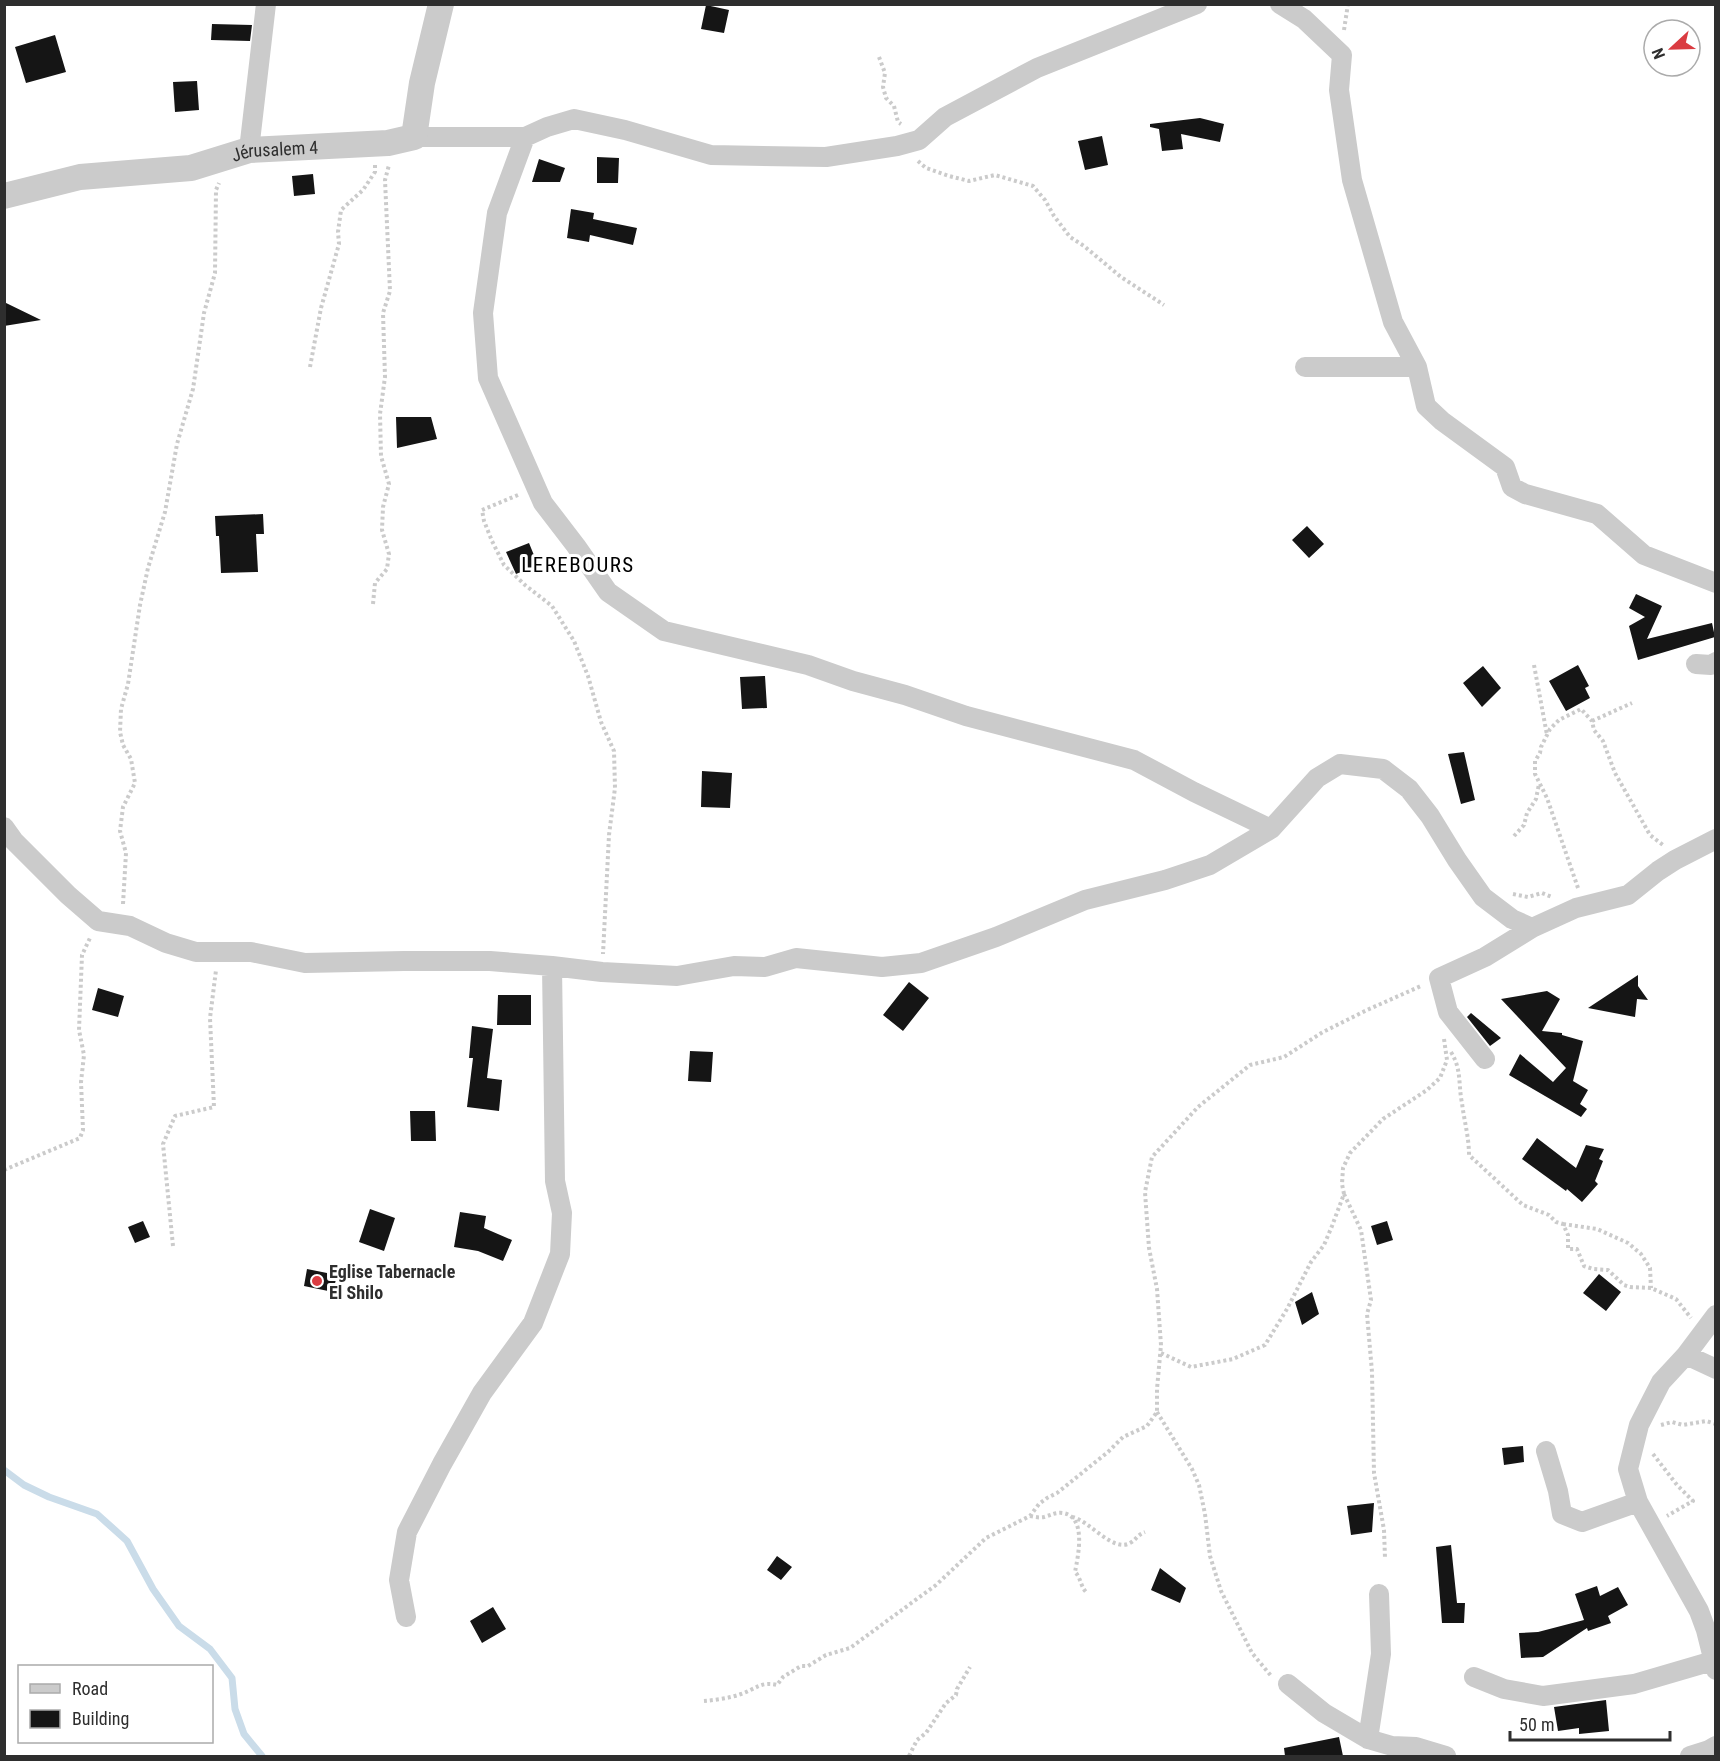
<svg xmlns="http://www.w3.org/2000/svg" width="1720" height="1761" viewBox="0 0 1720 1761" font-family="'Roboto Condensed',sans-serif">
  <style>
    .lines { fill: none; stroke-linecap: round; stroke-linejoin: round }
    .stream { stroke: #cadce9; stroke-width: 7 }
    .building { fill: #151515 }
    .path { stroke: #cbcbcb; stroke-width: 4; stroke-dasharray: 3 3; stroke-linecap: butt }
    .minor { stroke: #cbcbcb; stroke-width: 20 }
    .tertiary { stroke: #cbcbcb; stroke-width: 26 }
    .poi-dot { fill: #da3b41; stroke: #fff; stroke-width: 2 }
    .labels { text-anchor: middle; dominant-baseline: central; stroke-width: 6; stroke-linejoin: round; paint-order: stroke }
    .street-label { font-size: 18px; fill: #2e2e2e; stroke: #fff }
    .poi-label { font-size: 18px; font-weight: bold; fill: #2e2e2e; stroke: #fff; text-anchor: start }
    .quarter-label { font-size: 21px; letter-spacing: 1.5px; fill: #000; stroke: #fff }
  </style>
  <rect width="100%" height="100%" fill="#fff"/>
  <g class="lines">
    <path class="stream" d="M4,1470L24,1485L49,1497L97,1514L127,1541L153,1589L179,1626L210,1649L232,1678L235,1709L244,1734L262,1756"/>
  </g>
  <path class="building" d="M706,5L729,10L724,33L701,29Z
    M212,24L252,25L250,41L211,40Z
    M55,35L66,72L26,83L15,47Z
    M197,81L199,110L175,112L173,82Z
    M1200,118L1224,124L1220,142L1181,134L1183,149L1162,151L1159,129L1150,127V124Z
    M1102,136L1108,165L1085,170L1078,141Z
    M597,157L619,158L618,183H597Z
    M539,159L565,168L560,182H532Z
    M313,174L315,194L294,196L292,176Z
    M571,209L594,213L593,219L637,228L633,245L590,235L589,242L567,238Z
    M4,302L41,320L4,326Z
    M396,417H431L437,439L397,448Z
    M263,514L264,534H256L258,572L221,573L219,536H216L215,516Z
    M1307,526L1324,544L1309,558L1292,540Z
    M529,543L538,565L516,574L506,552Z
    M1636,594L1662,606L1647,639L1712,623L1715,637L1638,660L1629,626L1645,617L1629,608Z
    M1578,665L1589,686L1585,688L1590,698L1566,711L1549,681Z
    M1483,666L1501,688L1482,707L1463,683Z
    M765,676L767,708L742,709L740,677Z
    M1464,752L1475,800L1461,804L1448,754Z
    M702,771L732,773L730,808L701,807Z
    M1638,975V986L1648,1000L1637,999L1635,1017L1588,1008Z
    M909,982L929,998L903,1031L883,1015Z
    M98,988L124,996L118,1017L92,1010Z
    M1547,991L1560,999L1542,1031L1562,1033V1035L1583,1041L1573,1081L1588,1090L1580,1104L1587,1109L1581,1117L1509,1075L1520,1054L1553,1082L1566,1068L1501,999Z
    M498,995H531V1025H497Z
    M1471,1013L1501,1038L1490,1046L1467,1017Z
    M472,1026L493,1029L487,1078L502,1080L499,1111L467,1107L473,1058H469Z
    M690,1051L713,1052L711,1082L688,1081Z
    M410,1111H435L436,1141H411Z
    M1537,1138L1576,1168L1586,1145L1604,1149L1599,1159L1603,1161L1595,1181L1598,1184L1582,1202L1567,1189L1566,1191L1522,1159Z
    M370,1209L395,1218L384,1251L359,1242Z
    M460,1212L486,1216L484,1228L512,1240L503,1261L478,1251L454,1247Z
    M143,1221L150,1237L135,1243L128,1227Z
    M1387,1221L1393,1240L1377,1245L1371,1226Z
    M307,1269L337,1275L333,1292L304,1286Z
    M1599,1274L1621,1292L1606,1311L1583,1293Z
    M1312,1292L1319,1314L1302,1325L1295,1302Z
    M1523,1446L1524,1462L1504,1465L1502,1448Z
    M1374,1503L1372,1532L1351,1535L1347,1506Z
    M1451,1545L1457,1603H1465L1464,1623H1442L1436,1547Z
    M777,1556L792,1567L781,1580L767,1570Z
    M1160,1568L1186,1588L1180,1603L1151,1590Z
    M1597,1586L1600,1596L1618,1587L1628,1605L1608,1616L1611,1623L1588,1631L1587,1628L1543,1657L1521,1658L1519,1633L1538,1632L1584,1620L1575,1594Z
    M493,1607L506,1629L482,1643L470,1621Z
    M1606,1700L1609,1731L1579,1734V1728L1558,1731L1554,1707Z
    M1339,1737L1343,1756H1285L1284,1748Z"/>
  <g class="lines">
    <path class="path" d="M1344,30L1348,4
      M879,57L885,73L883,87L886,98L894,106L898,122L901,124
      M918,161L926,168L949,176L969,181L995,175L1033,186L1045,200L1054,216L1070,237L1084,246L1121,277L1164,305
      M310,367L321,308L339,244L338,232L341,210L363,190L375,172V165
      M518,495L482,510L484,521L492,541L504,565L525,585L552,606L574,641L588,676L601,722L614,751L615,788L609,835L603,954
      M373,604L375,583L387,569L389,554L382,530L383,507L389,484L381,456L380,414L385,377L383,313L390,291L385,180L389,165
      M1534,665L1547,735
      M1592,721L1632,703
      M1514,836L1524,825L1527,813L1536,799L1539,784
      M1578,888L1547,798L1535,774V761L1540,753L1541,747L1550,729L1559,720L1581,709L1592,721L1594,730L1603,741L1615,773L1650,835L1663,845
      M1513,894L1528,897L1542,893L1552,897
      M123,904L126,853L120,831L123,807L135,783L131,759L123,745L120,732L121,709L128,684L140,605L148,568L165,512L177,444L193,389L204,313L215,273L216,190L219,183
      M1451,1052C1462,1070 1458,1084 1462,1103C1464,1120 1469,1137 1469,1155L1523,1205L1549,1215L1556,1222L1563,1224L1568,1235V1249H1577L1584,1266L1593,1269L1608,1270L1624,1285L1630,1287L1651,1288L1676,1299L1691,1318
      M4,1170L80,1138L83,1130L81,1082L84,1055L79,1030L82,955L90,938
      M1344,1194L1361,1230L1371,1300L1367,1314L1372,1372L1374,1473L1384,1530L1385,1558
      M1563,1224L1597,1229L1628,1243L1641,1254L1650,1268L1651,1288
      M173,1246L163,1144L175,1116L214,1107L210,1018L216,970
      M1161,1353L1191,1367L1233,1359L1265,1345L1287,1309L1311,1262L1324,1245L1332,1226L1344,1194L1342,1184L1343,1168L1350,1153L1383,1119L1427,1090L1440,1078L1447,1060L1444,1039
      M1157,1412L1192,1469L1199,1485L1205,1514L1210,1556L1221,1591L1252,1653L1272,1677
      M1661,1425L1672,1422L1683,1425L1706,1421L1716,1424
      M1653,1454L1677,1485L1693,1501L1667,1516
      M1030,1516C1035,1517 1040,1518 1044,1517C1051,1515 1056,1512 1063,1513C1087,1517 1078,1556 1075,1572C1081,1578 1080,1585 1086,1592
      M1072,1517C1089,1520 1113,1553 1130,1543C1136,1540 1137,1535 1145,1532
      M704,1701C716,1700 730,1698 741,1694C756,1689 761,1681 777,1685L783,1677L801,1666H808L826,1655L850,1648L936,1585L986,1538L1030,1516L1039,1504L1047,1498L1057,1493L1108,1452L1123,1437L1147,1426L1157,1412V1389L1161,1345L1157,1289L1149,1248L1145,1192L1152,1157L1198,1107L1250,1065L1284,1057L1323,1032L1367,1010L1421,986
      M909,1756L917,1740L926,1733L946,1703L956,1695L957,1689L970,1667"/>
    <path class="minor" d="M1197,4L1037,68L945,117L919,140L897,146L826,157L711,155L625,130L574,119L547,127L525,137L497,213L483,313L488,378L543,503L576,546L608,592L664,631L808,665L853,681L905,695L966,716L1134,760L1194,792L1271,829
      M1280,4L1304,19L1342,55L1339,90L1352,180L1393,322L1417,367L1426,406L1442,421L1505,467L1512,487L1525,494L1597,514L1644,555L1716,583
      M414,137H525
      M249,150L266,4
      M1305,367H1417
      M1696,664L1711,665L1716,662
      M4,827L14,841L68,895L98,921L130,926L166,943L196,952H251L305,963L404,961H490L552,966L602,972L677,976L734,966L765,967L796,958L882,967L921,963L996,937L1085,900L1165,880L1210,865L1271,829L1317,778L1340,764L1383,769L1409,789L1430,816L1457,860L1483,897L1512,919L1532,928
      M1485,1059L1448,1012L1439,978L1485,957L1532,928L1576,908L1628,895L1658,871L1675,860L1716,839
      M1716,1315L1686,1355L1661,1382L1639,1425L1628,1469L1638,1502L1699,1611L1706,1630L1716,1670
      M1686,1355L1716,1369
      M1546,1451L1558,1491L1562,1514L1582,1522L1638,1502
      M406,1617L399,1580L407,1532L442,1464L482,1393L533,1323L560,1254L562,1213L555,1181L552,966
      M1474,1677L1504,1689L1543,1696L1634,1684L1716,1660
      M1288,1684L1324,1713L1368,1739L1392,1746L1416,1747L1446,1756
      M1368,1739L1381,1654L1379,1594
      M1690,1756L1709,1750L1716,1746"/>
    <path class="tertiary" id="s1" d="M4,196L80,177L191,168L249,150L388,143L414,137L422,83L441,4"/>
  </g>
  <circle class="poi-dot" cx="317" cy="1281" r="6"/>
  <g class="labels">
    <g class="street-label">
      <text stroke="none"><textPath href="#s1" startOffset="276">Jérusalem 4</textPath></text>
    </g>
    <g class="poi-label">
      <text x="329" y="1271">Eglise Tabernacle<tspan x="329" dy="21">El Shilo</tspan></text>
    </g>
    <g class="quarter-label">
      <text x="578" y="565">LEREBOURS</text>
    </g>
  </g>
  <rect width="1720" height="1761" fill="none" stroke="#2e2e2e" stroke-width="12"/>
  <rect x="18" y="1665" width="195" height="78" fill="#ffffff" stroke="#ababab" stroke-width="1.5"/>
  <rect x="30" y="1684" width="30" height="9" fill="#cbcbcb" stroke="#ababab" stroke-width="1.5"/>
  <text x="72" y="1695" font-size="18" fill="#2e2e2e">Road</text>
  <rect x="30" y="1710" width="30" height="18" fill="#151515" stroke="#ababab" stroke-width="1.5"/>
  <text x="72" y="1725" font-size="18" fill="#2e2e2e">Building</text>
  <g transform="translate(1672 48) rotate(248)"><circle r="28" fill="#ffffff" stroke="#ababab" stroke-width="1.5"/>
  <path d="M0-4.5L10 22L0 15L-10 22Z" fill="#da3b41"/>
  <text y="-9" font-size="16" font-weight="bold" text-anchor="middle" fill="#2e2e2e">N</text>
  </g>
  <path d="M1510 1731v9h160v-9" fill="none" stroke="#2e2e2e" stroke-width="3"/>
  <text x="1519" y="1731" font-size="18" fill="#2e2e2e" stroke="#ffffff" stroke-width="4.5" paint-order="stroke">50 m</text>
</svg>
